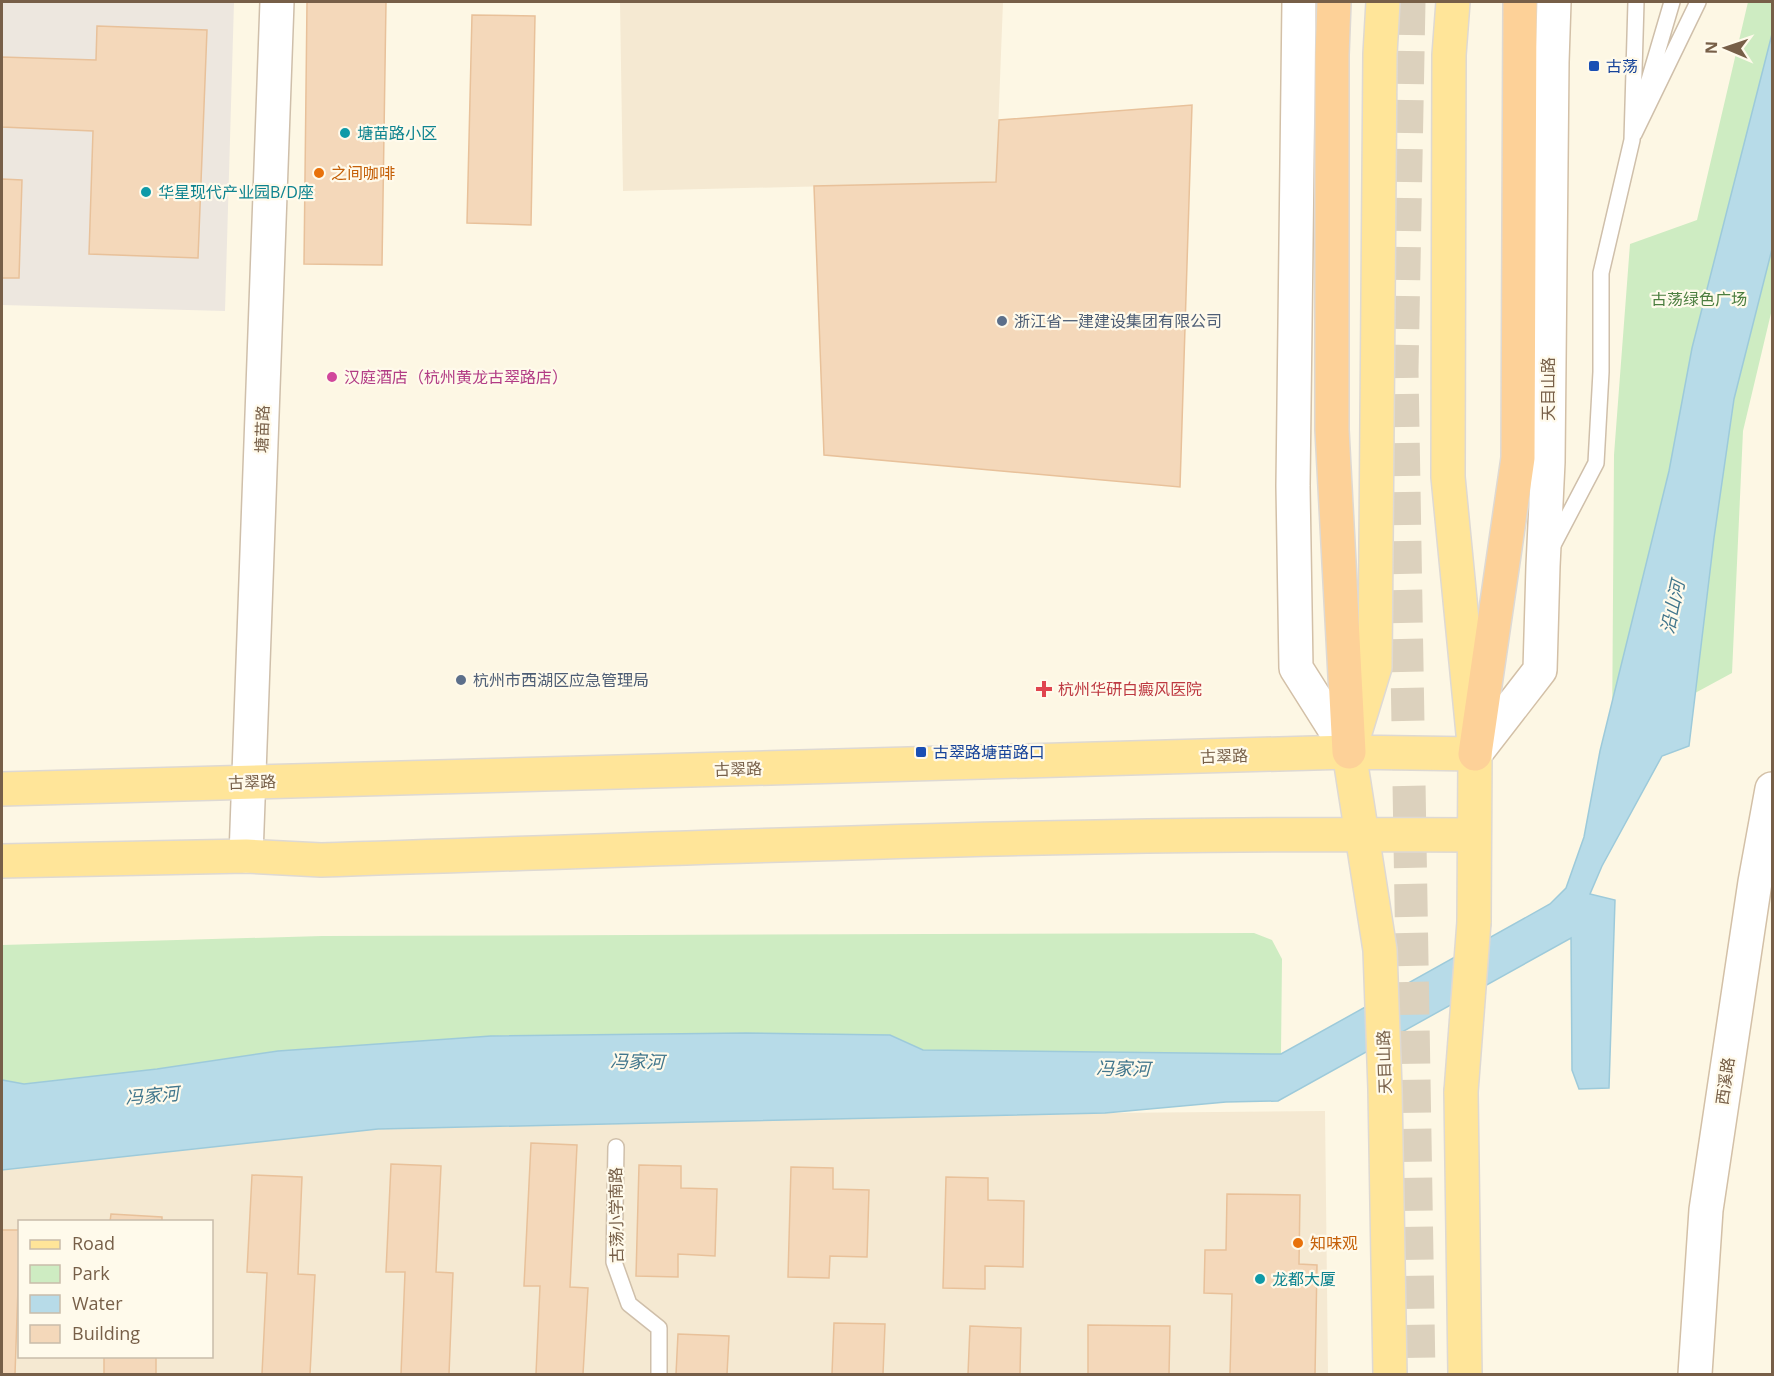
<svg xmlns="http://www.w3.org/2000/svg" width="1774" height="1376" viewBox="0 0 1774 1376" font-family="'Open Sans','Noto Sans SC',sans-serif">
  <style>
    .residential { fill: #f5e9d2; fill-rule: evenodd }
    .industrial { fill: #ede7df }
    .green { fill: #ceecc2 }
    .water { fill: #b7dbe8; stroke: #9dcada; stroke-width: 1.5 }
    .building { fill: #f4d8ba; stroke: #e8c19a; stroke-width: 1.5 }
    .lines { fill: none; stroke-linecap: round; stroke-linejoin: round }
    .trunk-tunnel { stroke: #dcd1bd; stroke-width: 33; stroke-dasharray: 33 16; stroke-linecap: butt }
    .service-casing { stroke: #cfbfaa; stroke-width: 18 }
    .tertiary-casing { stroke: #cfbfaa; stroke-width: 36 }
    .secondary-casing { stroke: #d3c0a7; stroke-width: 36 }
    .primary-casing { stroke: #ded9d3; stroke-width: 36 }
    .trunk-casing { stroke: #ded9d3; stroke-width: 36 }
    .service { stroke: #fff; stroke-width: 15 }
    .tertiary { stroke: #fff; stroke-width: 33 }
    .secondary { stroke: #fff; stroke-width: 33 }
    .primary { stroke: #ffe599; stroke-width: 33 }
    .trunk { stroke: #fdd198; stroke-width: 33 }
    .primary-bridge-casing { stroke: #ded9d3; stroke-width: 36; stroke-linecap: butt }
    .primary-bridge { stroke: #ffe599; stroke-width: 33 }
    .transit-dot { fill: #1a4fb4; stroke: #fffaeb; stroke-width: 2 }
    .culture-dot { fill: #0f9aa8; stroke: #fffaeb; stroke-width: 2 }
    .food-dot { fill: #e8710a; stroke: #fffaeb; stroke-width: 2 }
    .service-dot { fill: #5c6f8a; stroke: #fffaeb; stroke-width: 2 }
    .hotel-dot { fill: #d1479c; stroke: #fffaeb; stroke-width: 2 }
    .health-dot { fill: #e0444e; stroke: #fffaeb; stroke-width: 2 }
    .labels { text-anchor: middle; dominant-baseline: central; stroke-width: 4.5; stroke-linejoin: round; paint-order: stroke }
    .transit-label { font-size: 16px; fill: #164399; stroke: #fffaeb; text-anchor: start }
    .culture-label { font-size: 16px; fill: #0d838f; stroke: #fffaeb; text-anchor: start }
    .food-label { font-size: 16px; fill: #c56008; stroke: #fffaeb; text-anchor: start }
    .park-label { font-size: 16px; fill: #4b7e3f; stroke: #fffaeb }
    .service-label { font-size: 16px; fill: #4e5e75; stroke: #fffaeb; text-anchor: start }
    .hotel-label { font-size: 16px; fill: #b23c85; stroke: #fffaeb; text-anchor: start }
    .street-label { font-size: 16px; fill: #775f48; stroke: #fffaeb }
    .health-label { font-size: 16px; fill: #be3a42; stroke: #fffaeb; text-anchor: start }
    .water-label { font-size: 18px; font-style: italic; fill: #41768c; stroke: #fffaeb }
  </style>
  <rect width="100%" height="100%" fill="#fdf7e4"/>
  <path class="residential" d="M620,2H1003L996,182L623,191Z
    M1325,1111L1328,1374H2V1170L377,1129L1105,1113ZM20,1222H212V1356H20Z"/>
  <path class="industrial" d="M2,2H234L225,311L2,305Z"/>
  <path class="green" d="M1748,2H1772V309L1743,431L1732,673L1612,738L1614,455L1630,244L1697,220Z
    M1254,933L1272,940L1282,959L1281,1054L923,1050L890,1035L746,1033L491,1036L278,1051L157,1069L24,1084L2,1080V945L322,936Z"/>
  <path class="water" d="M1772,34V249L1734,399L1714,538L1689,746L1662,756L1602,866L1590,894L1615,900L1609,1088L1579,1089L1572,1070L1571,938L1278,1101L1226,1102L1105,1113L378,1129L2,1170V1080L24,1084L157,1069L278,1051L491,1036L746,1033L890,1035L923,1050L1281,1054L1550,904L1566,888L1584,837L1600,751L1669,471L1692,348Z"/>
  <path class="building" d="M307,2H386L382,265L304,264Z
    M472,15L535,16L531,225L467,223Z
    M97,26L207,30L198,258L89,254L93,131L2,127V57L96,60Z
    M1192,105L1180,487L824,455L814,186L996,182L999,120Z
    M2,179L22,180L19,278H2Z
    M531,1143L577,1145L570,1287L588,1288L583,1374H536L540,1286H524Z
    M391,1164L441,1166L436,1272L453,1273L449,1374H401L405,1272H386Z
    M639,1165L681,1166V1188L717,1189L715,1256L678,1254V1277L636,1276Z
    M791,1167L833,1168V1189L869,1190L867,1257L830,1256L829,1278L788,1277Z
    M252,1175L302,1177L298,1274L315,1275L310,1374H262L267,1273L247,1272Z
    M946,1177L988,1178V1200L1024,1201L1023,1267L985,1266V1289L943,1288Z
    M1227,1194L1300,1195L1299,1264L1317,1265L1315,1374H1230L1232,1294L1204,1293L1205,1250H1226Z
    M111,1214L162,1217V1222H110Z
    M2,1230H20L15,1374H2Z
    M834,1323L885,1324L883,1374H832Z
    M1088,1325L1170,1326L1169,1374H1088Z
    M970,1326L1021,1328L1020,1374H968Z
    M678,1334L729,1336L727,1374H676Z
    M104,1356H156V1374H104Z"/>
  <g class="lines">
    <path class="trunk-tunnel" d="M1409,2L1402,370L1419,1374"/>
    <defs>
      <path id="service" d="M1644,97L1672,2
        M1634,134L1698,2
        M1552,547L1596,463L1601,372V273L1632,140L1636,2
        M616,1147L614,1262L629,1304L659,1328V1374"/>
      <path id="tertiary" d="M246,856L277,2"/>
      <path id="secondary" d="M1299,2L1293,486L1296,668L1349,752
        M1475,754L1540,670L1543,566L1548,462L1552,62L1554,2
        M1695,1374L1706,1210L1755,882L1772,789"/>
      <path id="primary" d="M1383,2L1380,54L1375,667L1349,752L1380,950L1385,1089L1390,1374
        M1453,2L1449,55L1448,477L1475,754L1474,922
        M2,789L1349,752L1475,754
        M2,861L246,856L321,860C705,848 1089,831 1473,835
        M1461,1092L1465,1374"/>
      <path id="trunk" d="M1334,2L1332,55V430L1349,752
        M1475,754L1518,458L1520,2"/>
    </defs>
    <use href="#service" class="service-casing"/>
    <use href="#tertiary" class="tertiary-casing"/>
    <use href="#secondary" class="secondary-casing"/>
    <use href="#primary" class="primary-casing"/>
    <use href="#trunk" class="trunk-casing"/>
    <use href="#service" class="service"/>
    <use href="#tertiary" class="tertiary"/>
    <use href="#secondary" class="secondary"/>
    <use href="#primary" class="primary"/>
    <use href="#trunk" class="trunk"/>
    <defs>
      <path id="primary-bridge" d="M1461,1092L1474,922"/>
    </defs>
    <use href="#primary-bridge" class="primary-bridge-casing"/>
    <use href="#primary-bridge" class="primary-bridge"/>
  </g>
  <g class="transit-dot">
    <rect x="1588" y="60" width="12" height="12" rx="3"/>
    <rect x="915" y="746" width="12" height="12" rx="3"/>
  </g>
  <g class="culture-dot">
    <circle cx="345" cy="133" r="6"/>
    <circle cx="146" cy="192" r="6"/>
    <circle cx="1260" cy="1279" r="6"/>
  </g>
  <g class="food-dot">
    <circle cx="319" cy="173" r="6"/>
    <circle cx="1298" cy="1243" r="6"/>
  </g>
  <g class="service-dot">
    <circle cx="1002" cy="321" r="6"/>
    <circle cx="461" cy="680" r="6"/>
  </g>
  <circle class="hotel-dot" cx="332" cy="377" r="6"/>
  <path class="health-dot" d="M1041 680h6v6h6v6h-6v6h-6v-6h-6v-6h6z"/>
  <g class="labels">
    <g class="transit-label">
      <text x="1606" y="66">古荡</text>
      <text x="933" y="752">古翠路塘苗路口</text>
    </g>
    <g class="culture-label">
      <text x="357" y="133">塘苗路小区</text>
      <text x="158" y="192">华星现代产业园B/D座</text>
      <text x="1272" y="1279">龙都大厦</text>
    </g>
    <g class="food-label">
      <text x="331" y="173">之间咖啡</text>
      <text x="1310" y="1243">知味观</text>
    </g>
    <g class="park-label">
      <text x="1699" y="299">古荡绿色广场</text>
    </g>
    <g class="service-label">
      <text x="1014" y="321">浙江省一建建设集团有限公司</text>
      <text x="473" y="680">杭州市西湖区应急管理局</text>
    </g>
    <g class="hotel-label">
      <text x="344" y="377">汉庭酒店（杭州黄龙古翠路店）</text>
    </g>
    <g class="street-label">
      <text transform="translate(1548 389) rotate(-90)">天目山路</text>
      <text transform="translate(262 429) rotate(-88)">塘苗路</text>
      <text transform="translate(1224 756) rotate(-2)">古翠路</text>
      <text transform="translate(738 769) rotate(-2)">古翠路</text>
      <text transform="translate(252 782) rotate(-2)">古翠路</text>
      <text transform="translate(1384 1062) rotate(-92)">天目山路</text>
      <text transform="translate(1725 1081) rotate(-82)">西溪路</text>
      <text transform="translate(616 1215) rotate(-91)">古荡小学南路</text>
    </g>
    <g class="health-label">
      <text x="1058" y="689">杭州华研白癜风医院</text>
    </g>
    <g class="water-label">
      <text transform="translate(1672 607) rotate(-78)">沿山河</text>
      <text transform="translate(637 1061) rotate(1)">冯家河</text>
      <text transform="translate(1123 1068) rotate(1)">冯家河</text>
      <text transform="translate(152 1095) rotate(-5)">冯家河</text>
    </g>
  </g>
  <rect width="1774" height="1376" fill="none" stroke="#775f48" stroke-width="6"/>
  <rect x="18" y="1220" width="195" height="138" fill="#fffaeb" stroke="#c9bcaa" stroke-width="1.5"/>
  <rect x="30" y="1240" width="30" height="9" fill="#ffe599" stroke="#c9bcaa" stroke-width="1.5"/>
  <text x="72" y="1250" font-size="18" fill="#775f48">Road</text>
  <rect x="30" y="1265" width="30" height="18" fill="#ceecc2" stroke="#c9bcaa" stroke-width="1.5"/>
  <text x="72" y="1280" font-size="18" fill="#775f48">Park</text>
  <rect x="30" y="1295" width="30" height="18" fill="#b7dbe8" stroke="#c9bcaa" stroke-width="1.5"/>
  <text x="72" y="1310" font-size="18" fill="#775f48">Water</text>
  <rect x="30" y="1325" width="30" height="18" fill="#f4d8ba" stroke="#c9bcaa" stroke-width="1.5"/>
  <text x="72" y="1340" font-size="18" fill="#775f48">Building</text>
  <g transform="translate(1726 48) rotate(272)" stroke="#fffaeb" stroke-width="4.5" paint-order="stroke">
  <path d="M0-4.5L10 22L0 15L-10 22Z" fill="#775f48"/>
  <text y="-9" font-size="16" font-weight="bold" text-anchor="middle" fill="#775f48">N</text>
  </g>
</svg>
